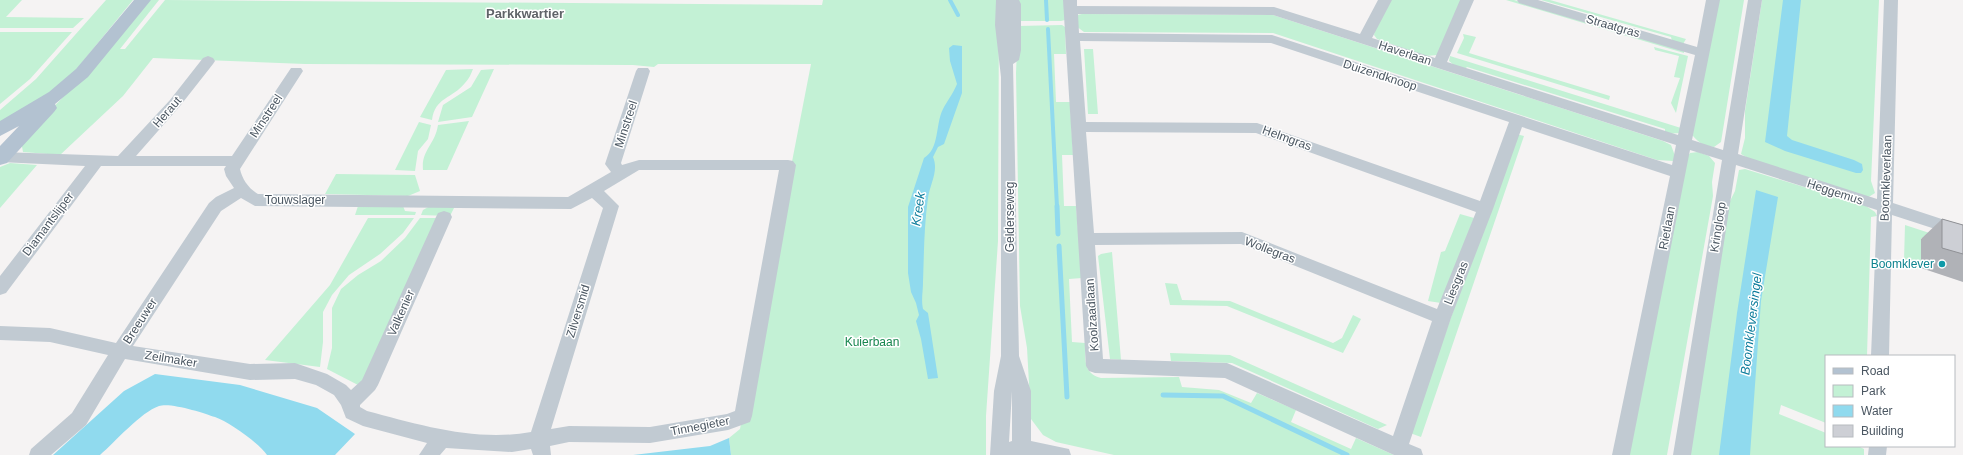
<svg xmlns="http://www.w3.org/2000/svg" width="1963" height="455" viewBox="0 0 1963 455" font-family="Arial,sans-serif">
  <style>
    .green { fill: #c3f1d5 }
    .water { fill: #90daee }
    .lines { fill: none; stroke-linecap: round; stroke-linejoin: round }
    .stream-far1 { stroke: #90daee; stroke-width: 4 }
    .stream { stroke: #90daee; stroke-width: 5 }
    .minor { fill: #c1cad2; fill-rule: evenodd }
    .major { fill: #b3c2d1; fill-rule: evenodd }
    .wall { fill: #b0b2b7 }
    .building { fill: #cdcfd5; stroke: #909195 }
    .culture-dot { fill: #0f9aa8; stroke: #fff; stroke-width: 1.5 }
    .labels { text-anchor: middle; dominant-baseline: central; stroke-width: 3; stroke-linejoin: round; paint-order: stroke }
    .street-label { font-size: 12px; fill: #4a5661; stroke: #fff }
    .culture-label { font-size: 12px; fill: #0d838f; stroke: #fff; text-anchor: end }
    .park-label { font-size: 12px; fill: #17864f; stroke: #fff }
    .neighbourhood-label { font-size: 13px; font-weight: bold; fill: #5f6368; stroke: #fff }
    .water-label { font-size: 13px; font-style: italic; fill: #0c7c9b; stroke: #fff }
  </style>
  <rect width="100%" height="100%" fill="#f5f3f3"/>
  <path class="green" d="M0,0H22L6,17L84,18L73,28H0Z
    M106,0H133L75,71L48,97L0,126V110L36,79Z
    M149,0H159L120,49H125L165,0L822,5L823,0H999L998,241L986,416V455H731L729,438L740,429L811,64H658L654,67L633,65L305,64L153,58L123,96L60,155L23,152L21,141L67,93Z
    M1016,0H1064L1065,20L1061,21H1017Z
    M1391,0H1462L1437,55L1426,56L1377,39L1374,35L1375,30Z
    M1506,0H1514L1684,51V53Z
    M1541,0H1550L1686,39L1683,44L1672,41L1671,37Z
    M1718,0H1744L1721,142L1714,147C1703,146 1697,142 1691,133Z
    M1762,0H1879L1871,181L1875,193L1867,198L1753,161L1741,154L1745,138V111Z
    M1082,14L1273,15L1663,141L1671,145L1675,156L1673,161L1657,160L1273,33L1084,32L1076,26L1077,15Z
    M1062,25L1065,27L1066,54H1054L1056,102H1070L1073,155H1062L1064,206H1076L1082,278L1069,279L1072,342L1085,343C1086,358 1082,373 1101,378L1179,377L1182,387L1219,390L1251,403L1257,393L1296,410L1291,422L1351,449L1356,438L1394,455H1114L1056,442L1043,435L1031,419L1027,348L1020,306L1016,73L1018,26Z
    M0,32H72L30,79L0,104Z
    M1463,34L1476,37L1469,53L1610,96L1609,100L1457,53L1464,38Z
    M1654,47L1688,56L1676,113L1671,103L1680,78L1674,77L1679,56L1655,50Z
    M1084,49H1093L1098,114H1088Z
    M1450,56L1681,128L1680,133L1665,134V129L1467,67L1465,69L1455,66L1449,61Z
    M473,69C471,74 469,79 465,83C452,99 435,97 432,120L420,117L446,70Z
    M494,69L472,117L438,122L443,105L471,87L481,70Z
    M469,121L447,170H423C421,150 435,145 438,125Z
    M419,122L431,125L428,139L418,151L415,171L395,170Z
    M1516,134L1524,136L1421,437L1410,433Z
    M1698,152L1709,156L1715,163L1712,182L1713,196L1667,455H1628L1687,158L1690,153Z
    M10,163L37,165L0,208V167Z
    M1745,169L1866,206L1875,212L1877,216L1871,217L1867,356H1826V423L1781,405L1779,414L1826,433V446H1858L1864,449V455H1690L1729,203L1735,191L1739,170Z
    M336,174L415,175L420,191L408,196L325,194Z
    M358,206H403L405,211L416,212L415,215H355Z
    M430,206H455L450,216L421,215L423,210Z
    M1460,214L1474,218L1441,303L1428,301L1441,252L1445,251Z
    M368,218H414L403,233L380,254L349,275L332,295L323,312V342L320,367L265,360L330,285Z
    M420,218H439L362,384L358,385L327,369L332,348V308L341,289L358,275L381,261L405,238Z
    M1905,225L1963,244V251L1921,238L1924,267L1904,261Z
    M1112,252L1121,360L1110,359L1098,256L1101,254Z
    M1165,283L1177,284L1182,300L1230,301L1333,343L1342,338L1353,315L1361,319L1343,353L1227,306L1170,305Z
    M1170,353L1230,355L1387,425L1378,429L1232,363L1171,361Z"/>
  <path class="water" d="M1783,0H1801L1787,136L1792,140L1854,160L1862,164L1863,170L1861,173H1856L1785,151L1765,142Z
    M953,45L962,46V93L944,144L938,147L933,157C939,171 930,184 928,198C924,226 924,254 923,282C923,292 921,299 923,309L928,313L938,378L928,379L921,339L916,321L919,315L916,303L911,292L908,273V207L924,158C940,148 935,125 943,109C947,101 953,94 957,84L950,61L949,48Z
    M1756,190L1778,197L1761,301L1750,455H1719L1737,313Z
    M155,374L240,385L317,408L355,434L335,455H267C259,443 229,422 215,417C204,413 170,402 159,406C141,412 115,442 100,455H53L124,391Z
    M729,438L731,455H633L710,446Z"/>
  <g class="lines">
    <path class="stream-far1" d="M950,0L958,15
      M1046,0L1047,20
      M1048,29L1057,207"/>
    <path class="stream" d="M1057,206L1058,234
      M1059,246L1067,397
      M1163,395L1223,396L1347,455"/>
    <path class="minor" d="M996,0H1019L1021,4V50L1019,60L1013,64L1019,356L1031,391V441L1069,449L1071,455H990L994,391L1001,356V77L995,25ZM1012,389V441L1009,442L1012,391Z
      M1063,0H1077V6L1274,7L1360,34L1378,0H1392L1372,38L1435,58L1460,0H1474L1447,62L1678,135L1695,55L1519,3L1517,0H1538L1697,47L1706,0H1720L1692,140L1723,150L1748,0H1762L1738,154L1877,199L1884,0H1898L1893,203L1963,226V238L1892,215L1889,356H1871L1877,210L1736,165L1691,455H1673L1722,160L1690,150L1630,455H1612L1670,176L1522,127L1493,209L1451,318L1409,444L1421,449L1423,455H1394L1225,378L1095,373L1089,371L1086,366ZM1078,14L1273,15L1676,145L1672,165L1272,35L1079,33ZM1080,41L1271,43L1509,122L1480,201L1257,123L1086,122ZM1086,132L1256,133L1476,212L1437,309L1242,232L1094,233ZM1241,244L1432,321L1393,436L1227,363L1103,359L1095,245Z
      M208,56L213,58L215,61L213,64L180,106L136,156H232L291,68H301L303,71L240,169C242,179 249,189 258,194L568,197L611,172L605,164L636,71L638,68H648L650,71L621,163L622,165L639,160H788L793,161L796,165L752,416L750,422L728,430L650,443L569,442L550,446L551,455H533L531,449L512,452L446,448L440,455H419L427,443L363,426L346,418L341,405L334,395L316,385L295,379L250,380L125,359L86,425L51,455H29L31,449L72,413L108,355L50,342L0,340V326L50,328L116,343L209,203L216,197L234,188L226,176L224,169L226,166H101L6,293L0,295V276L85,166L0,162V152L118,156L170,100L203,58ZM639,170H779L735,411L727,414L650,427L569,426L551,429L619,206L604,191ZM241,198L255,206L571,209L592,198L603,208L531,432C476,442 420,425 367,411L360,407V405L375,390L378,385L452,217L450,213L444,211L438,213L436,217L362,380L351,390L346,385L327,374L295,363L250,364L133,346L221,211Z
      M1869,446H1887L1886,455H1868Z"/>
    <path class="major" d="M134,0H151L88,77L55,104L57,108L54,112L7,163L0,165V146L19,126L0,136V121L49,92L76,69Z"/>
  </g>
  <path class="wall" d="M1942,219L1963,225V282L1921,268V239Z"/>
  <path class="building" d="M1942,219L1963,225V254L1942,248Z"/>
  <circle class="culture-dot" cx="1942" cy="264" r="4"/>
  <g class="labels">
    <g class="street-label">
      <text transform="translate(1613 26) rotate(16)">Straatgras</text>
      <text transform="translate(1405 53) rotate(18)">Haverlaan</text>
      <text transform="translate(1380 75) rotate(18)">Duizendknoop</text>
      <text transform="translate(167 112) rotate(-49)">Heraut</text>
      <text transform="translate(266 116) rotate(-57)">Minstreel</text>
      <text transform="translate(626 124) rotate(-72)">Minstreel</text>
      <text transform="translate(1287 138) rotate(20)">Helmgras</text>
      <text transform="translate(1886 178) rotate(-88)">Boomkleverlaan</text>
      <text transform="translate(1835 192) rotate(18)">Heggemus</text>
      <text x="295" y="200">Touwslager</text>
      <text transform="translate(1010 217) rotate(-90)">Gelderseweg</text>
      <text transform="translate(48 224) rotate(-53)">Diamantslijper</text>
      <text transform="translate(1718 227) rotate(-81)">Kringloop</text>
      <text transform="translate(1667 228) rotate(-79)">Rietlaan</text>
      <text transform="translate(1270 250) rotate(21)">Wollegras</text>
      <text transform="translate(1456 283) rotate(-68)">Liesgras</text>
      <text transform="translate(578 311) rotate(-73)">Zilversmid</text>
      <text transform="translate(401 313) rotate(-66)">Valkenier</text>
      <text transform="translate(1092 315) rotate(-94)">Koolzaadlaan</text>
      <text transform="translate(140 321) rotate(-57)">Breeuwer</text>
      <text transform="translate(171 359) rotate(9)">Zeilmaker</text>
      <text transform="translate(700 426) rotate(-11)">Tinnegieter</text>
    </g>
    <g class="culture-label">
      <text x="1934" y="264">Boomklever</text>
    </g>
    <g class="park-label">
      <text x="872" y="342">Kuierbaan</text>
    </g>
    <g class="neighbourhood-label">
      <text x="525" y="13">Parkkwartier</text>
    </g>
    <g class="water-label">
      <text transform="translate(918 209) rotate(-82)">Kreek</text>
      <text transform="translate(1751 324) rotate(-83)">Boomkleversingel</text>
    </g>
  </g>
  <rect x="1825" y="355" width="130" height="92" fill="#ffffff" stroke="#b7bbc0"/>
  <rect x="1833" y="368" width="20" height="6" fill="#b3c2d1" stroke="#b7bbc0"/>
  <text x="1861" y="375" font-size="12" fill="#4a5661">Road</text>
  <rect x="1833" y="385" width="20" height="12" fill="#c3f1d5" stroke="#b7bbc0"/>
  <text x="1861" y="395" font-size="12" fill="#4a5661">Park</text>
  <rect x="1833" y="405" width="20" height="12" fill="#90daee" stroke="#b7bbc0"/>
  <text x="1861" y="415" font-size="12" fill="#4a5661">Water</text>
  <rect x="1833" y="425" width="20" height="12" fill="#cdcfd5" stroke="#b7bbc0"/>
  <text x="1861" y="435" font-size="12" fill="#4a5661">Building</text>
</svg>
